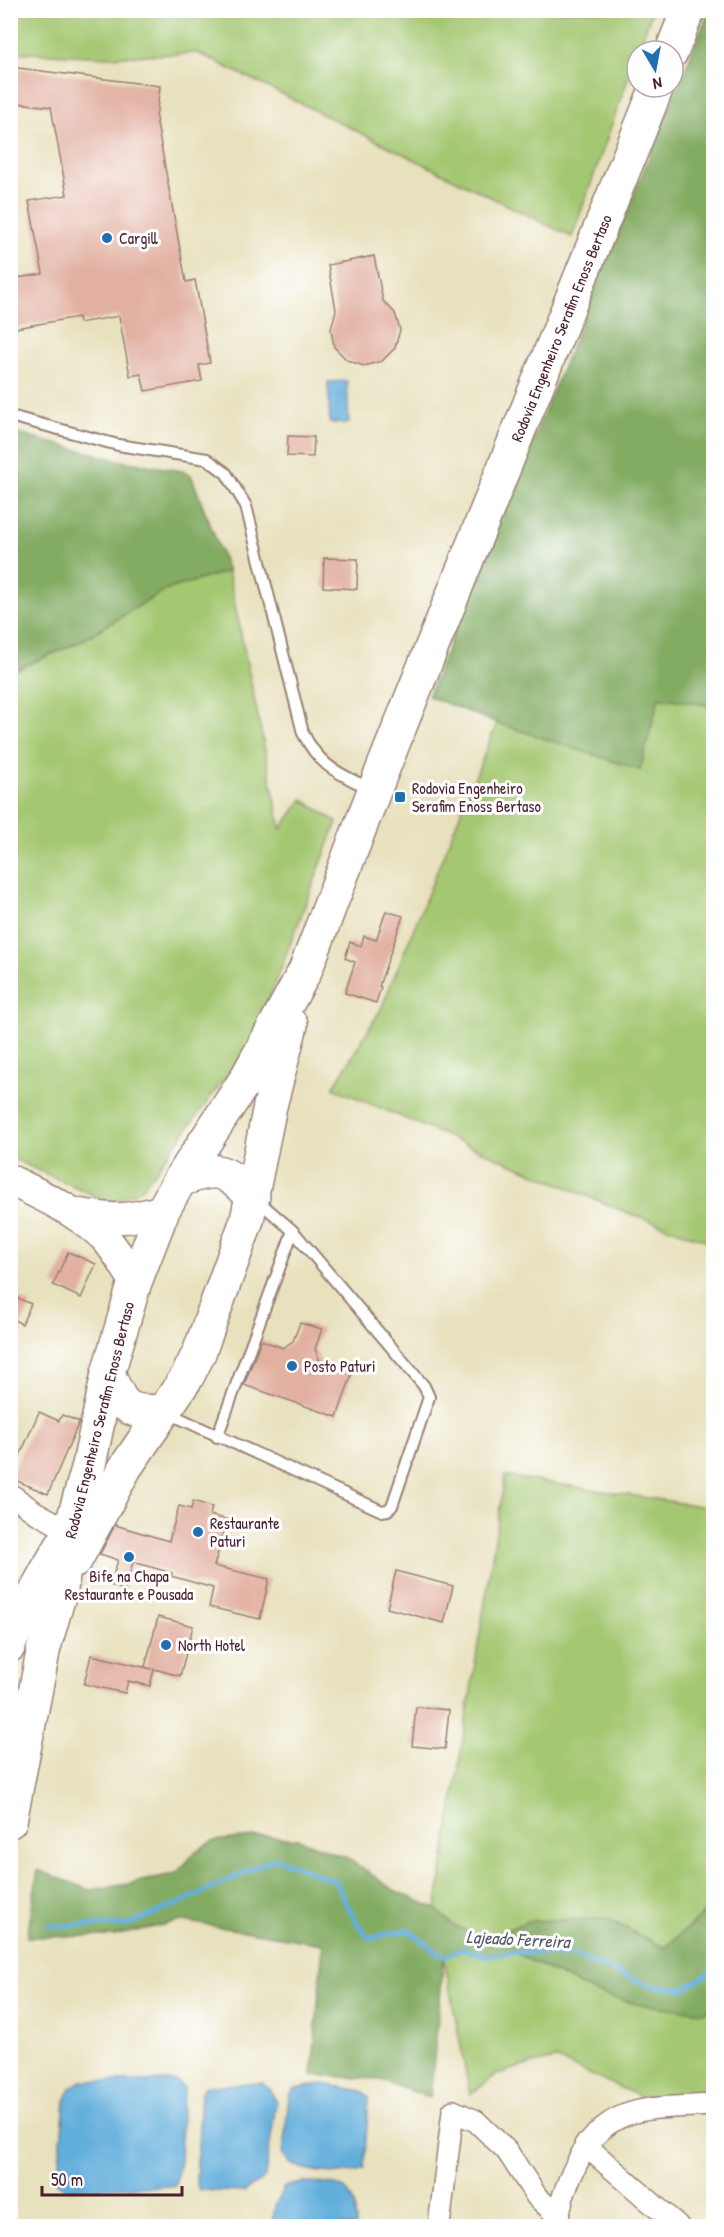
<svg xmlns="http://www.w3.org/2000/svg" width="724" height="2237" viewBox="0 0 724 2237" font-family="'Patrick Hand',sans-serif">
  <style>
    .green { fill: #a4c771; stroke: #77734e; stroke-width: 1.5 }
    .forest { fill: #83ac63; stroke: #666647; stroke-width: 1.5 }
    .water { fill: #62aedb; stroke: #566683; stroke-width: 1.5 }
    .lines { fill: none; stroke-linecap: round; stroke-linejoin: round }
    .stream { stroke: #62aedb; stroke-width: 5 }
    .building { fill: #e2b0a1 }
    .lane-casing { stroke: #998074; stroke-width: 14 }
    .street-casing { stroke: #998074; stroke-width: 24 }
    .secondary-casing { stroke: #998074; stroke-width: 33 }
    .highway-casing { stroke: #998074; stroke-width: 36 }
    .lane { stroke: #fff; stroke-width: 10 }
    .street { stroke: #fff; stroke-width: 21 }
    .secondary { stroke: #fff; stroke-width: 30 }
    .highway { stroke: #fff; stroke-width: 33 }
    .poi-dot { fill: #1f6fb2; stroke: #fff; stroke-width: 2 }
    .labels { text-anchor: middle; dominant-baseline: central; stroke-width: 6; stroke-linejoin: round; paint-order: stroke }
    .poi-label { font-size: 16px; fill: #4a1f2b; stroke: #fff; text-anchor: start }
    .street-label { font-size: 16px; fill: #4a1f2b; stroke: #fff }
    .water-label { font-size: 18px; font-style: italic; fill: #545871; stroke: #fff }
  </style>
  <rect width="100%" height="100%" fill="#fff"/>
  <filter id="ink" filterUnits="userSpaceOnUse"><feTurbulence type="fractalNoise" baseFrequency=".0167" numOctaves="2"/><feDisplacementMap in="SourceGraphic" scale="12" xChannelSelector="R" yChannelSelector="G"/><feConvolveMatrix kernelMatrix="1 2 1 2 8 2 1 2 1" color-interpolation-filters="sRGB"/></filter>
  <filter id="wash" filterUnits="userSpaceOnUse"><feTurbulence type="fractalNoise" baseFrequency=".008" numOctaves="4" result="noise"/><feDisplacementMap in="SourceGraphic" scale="24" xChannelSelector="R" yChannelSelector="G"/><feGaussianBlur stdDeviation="1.35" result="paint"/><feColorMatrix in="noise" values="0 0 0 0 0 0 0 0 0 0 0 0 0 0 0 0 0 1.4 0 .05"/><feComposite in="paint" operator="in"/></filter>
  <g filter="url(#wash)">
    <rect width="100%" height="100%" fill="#e8e1bd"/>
    <path class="green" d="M10,11L11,10L652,11L572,237L198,53L107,57L11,52Z
      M228,571L281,829L302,799L337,822L253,1041L142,1189L111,1203L11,1158V672L79,642L165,590Z
      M659,697L713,706V1243L625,1212L333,1088L381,1009L497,723L640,769Z
      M505,1476L713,1508V1905L665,1948L608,1919L528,1921L485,1939L453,1925L436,1909Z
      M463,1949L488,1956L513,1952L594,1992L637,2004L705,2012L713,2007V2093L641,2097L556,2059L519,2067L496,2075L470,2095L444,1957Z"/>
    <path class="forest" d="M709,11H713V706L659,697L640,770L497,723L428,696Z
      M10,432L121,461L183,471L191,475L228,571L165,590L79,642L11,672Z
      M264,1836L298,1839L347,1858L394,1890L436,1909L453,1925L485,1939L528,1921L608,1919L665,1948L713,1905V2007L705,2012L637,2004L594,1992L513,1952L488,1956L463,1949L444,1957L430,2098L378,2079L312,2075L323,1944L182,1921L114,1936L27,1937L38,1870L90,1890L129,1884L177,1873L196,1851L213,1841Z"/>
    <path class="water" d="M347,381L349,423H330L328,382Z
      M81,2081H177L183,2087L180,2161L175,2186L64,2189L57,2183L65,2101L71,2088Z
      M262,2083L271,2090L276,2103L265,2177L244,2192L199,2190L196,2182L201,2091L206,2086Z
      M323,2084L362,2091L369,2097L364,2169C346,2176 311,2173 293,2165C289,2163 286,2158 283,2154L289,2096L294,2089Z
      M302,2183C341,2183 355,2183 356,2226H272L275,2206L284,2187Z"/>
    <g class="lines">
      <path class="stream" d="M49,1926L127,1925L187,1900L275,1858L335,1881L355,1920L369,1938L408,1930L444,1957L463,1949L488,1956L513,1952L573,1955L651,1986L684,1989L714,1970"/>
    </g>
    <g id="blocks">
      <path class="building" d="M10,67L160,86L156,118L186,282L195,280L210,363L199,365L202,381L145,391L141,374L130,376L119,316L79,323L78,317L10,329V279L43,274L29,201L67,195L51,107L10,102Z
        M374,256L383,301L395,313L400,330L395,348L382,361L364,366L347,360L334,347L331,329L336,310L328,265Z
        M288,436L314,437L313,457L287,456Z
        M324,558L358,559L357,589L323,587Z
        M386,911L403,916L379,986L381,987L376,1003L345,993L355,962L345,958L350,942L361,946L364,936L376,940Z
        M68,1252L96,1264L81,1298L53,1285Z
        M10,1295L31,1304L22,1324L10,1318Z
        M300,1323L322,1329L315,1349L320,1361L353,1371L337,1417L244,1385L261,1340L283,1348L293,1341Z
        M39,1412L59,1421L62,1415L79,1422L48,1494L10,1478Z
        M193,1501L212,1507L210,1515L228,1520L214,1566L269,1579L260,1619L209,1607L213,1588L171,1576L172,1573L133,1562L125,1590L110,1585L118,1560L100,1554L115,1525L169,1541L179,1506L191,1509Z
        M396,1571L453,1586L444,1623L387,1608Z
        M158,1617L193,1626L180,1676L154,1669L150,1686L128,1681L125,1693L84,1684L91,1655L152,1669L145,1667Z
        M416,1707L449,1710L445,1749L412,1746Z"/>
    </g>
  </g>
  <g filter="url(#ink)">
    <use href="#blocks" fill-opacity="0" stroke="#998074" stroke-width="1.5"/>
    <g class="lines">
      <defs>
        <path id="lane" d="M10,416L118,445L207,459L226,473L246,506L303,733C320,767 337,772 370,789
          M166,1412L382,1511L388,1510L392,1506L429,1397L424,1386L293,1231L255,1198
          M217,1437L293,1231"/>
        <path id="street" d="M10,1494L35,1512L70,1531
          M585,2145L678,2226
          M439,2226L453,2111L476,2121L507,2151L537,2197L558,2216
          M557,2226C559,2204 566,2185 576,2165C606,2101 652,2109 714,2105"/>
        <path id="secondary" d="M10,1180C43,1196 76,1211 103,1236C116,1249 125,1266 135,1282
          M75,1213C114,1220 125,1221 163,1210
          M10,1647C26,1605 44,1568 70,1531"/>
        <path id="highway" d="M672,51L688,10
          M180,1180C218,1166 223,1169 253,1196
          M108,1373C122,1406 125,1414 163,1411
          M75,1561L125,1468L187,1377L199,1353L247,1220L270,1106L291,1025
          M10,1821L44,1647L61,1589L70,1531L89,1465L108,1373L135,1282L163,1210L180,1180L246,1079L305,971L374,791L657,87"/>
      </defs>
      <use href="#lane" class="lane-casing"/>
      <use href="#street" class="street-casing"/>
      <use href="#secondary" class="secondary-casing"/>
      <use href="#highway" class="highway-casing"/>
      <use href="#lane" class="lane"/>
      <use href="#street" class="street"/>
      <use href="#secondary" class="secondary"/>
      <use href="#highway" class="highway"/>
    </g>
  </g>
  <g class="poi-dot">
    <circle cx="107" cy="238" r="6"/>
    <rect x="394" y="791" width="12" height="12" rx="3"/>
    <circle cx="292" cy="1366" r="6"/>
    <circle cx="198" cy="1532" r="6"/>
    <circle cx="129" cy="1557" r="6"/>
    <circle cx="166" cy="1645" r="6"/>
  </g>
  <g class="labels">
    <g class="poi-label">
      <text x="119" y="238">Cargill</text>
      <text x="412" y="788">Rodovia Engenheiro<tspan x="412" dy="18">Serafim Enoss Bertaso</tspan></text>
      <text x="304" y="1366">Posto Paturi</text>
      <text x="210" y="1523">Restaurante<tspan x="210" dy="18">Paturi</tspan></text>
      <text x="129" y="1576" text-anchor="middle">Bife na Chapa<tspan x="129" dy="18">Restaurante e Pousada</tspan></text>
      <text x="178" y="1645">North Hotel</text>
    </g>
    <g class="street-label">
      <text transform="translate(561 328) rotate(-68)">Rodovia Engenheiro Serafim Enoss Bertaso</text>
      <text transform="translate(99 1420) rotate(-76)">Rodovia Engenheiro Serafim Enoss Bertaso</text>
    </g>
    <g class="water-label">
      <text transform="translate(518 1939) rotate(3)">Lajeado Ferreira</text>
    </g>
  </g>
  <rect width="724" height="2237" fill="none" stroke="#fff" stroke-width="36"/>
  <g transform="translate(655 69) rotate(170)"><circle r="28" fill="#ffffff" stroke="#b7a5aa" stroke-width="1.5"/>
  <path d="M0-4.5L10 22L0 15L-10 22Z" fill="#1f6fb2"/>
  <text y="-9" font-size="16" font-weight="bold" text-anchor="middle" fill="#4a1f2b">N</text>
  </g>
  <path d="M42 2186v9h140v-9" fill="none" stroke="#4a1f2b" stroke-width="3"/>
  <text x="51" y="2186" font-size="18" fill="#4a1f2b" stroke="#ffffff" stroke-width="4.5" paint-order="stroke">50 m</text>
</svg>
